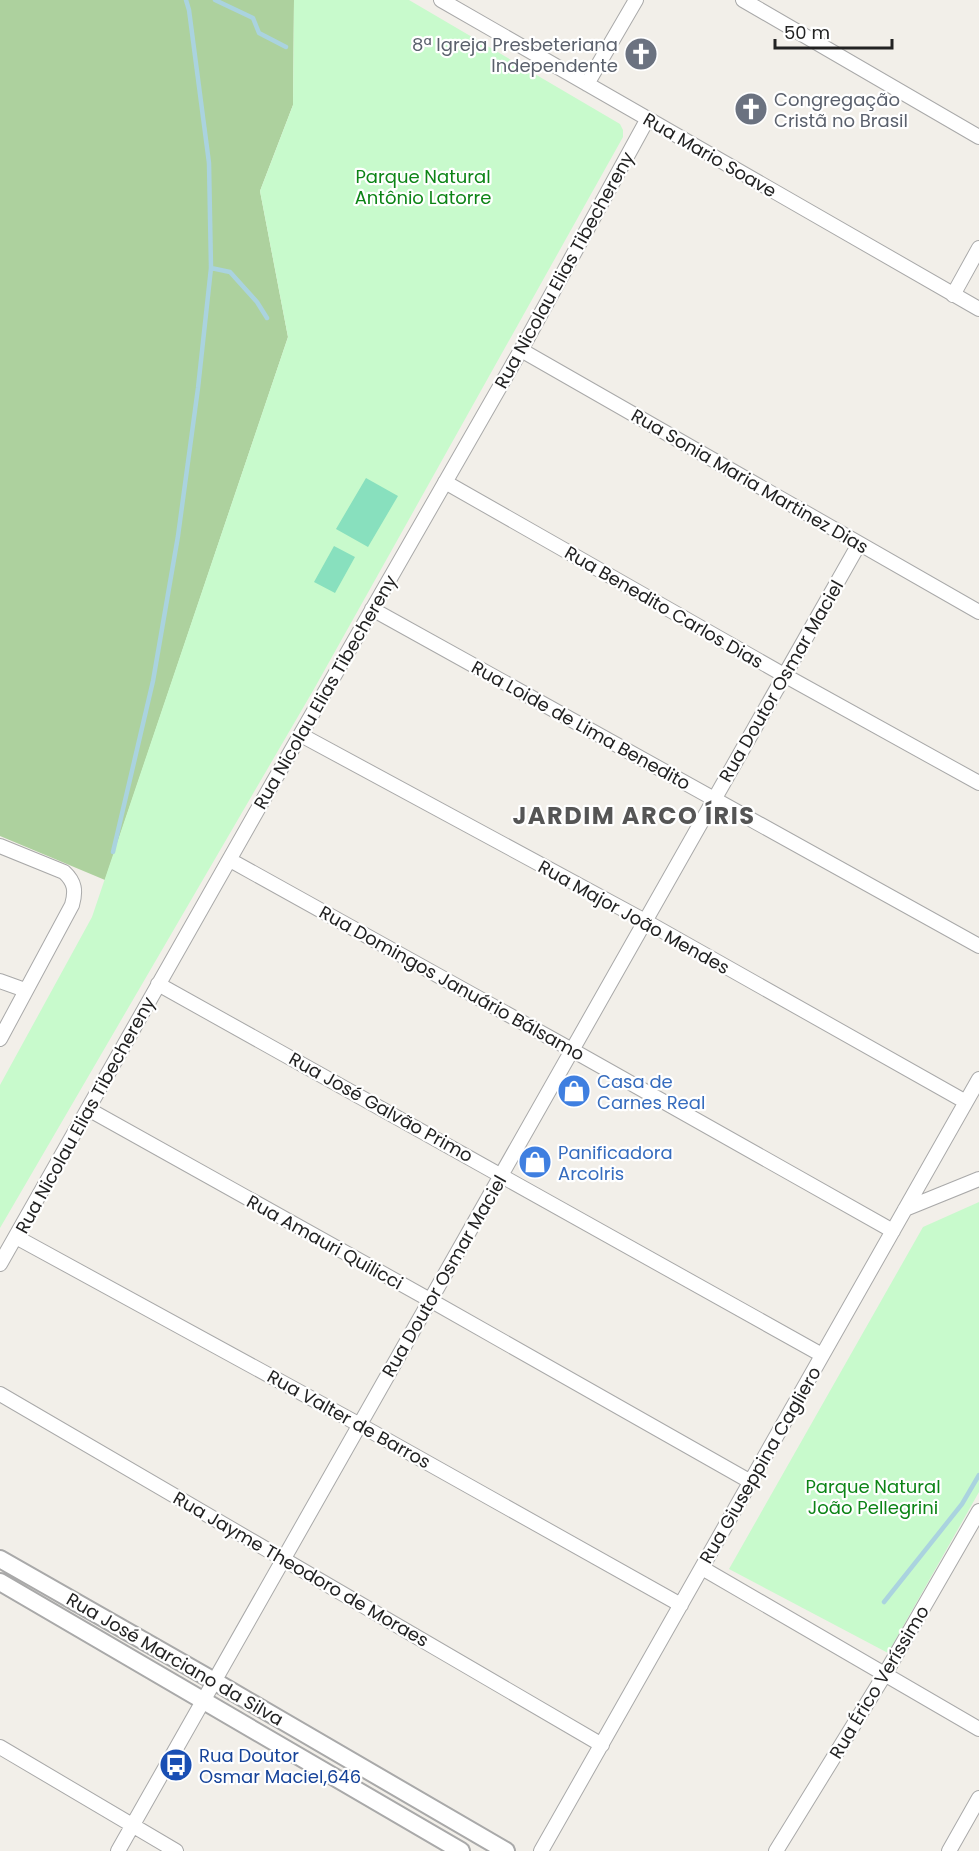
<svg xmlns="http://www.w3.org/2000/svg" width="979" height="1851" viewBox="0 0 979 1851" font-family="Poppins,sans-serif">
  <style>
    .forest { fill: #add19e }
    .park { fill: #c8facc }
    .pitch { fill: #88e0be }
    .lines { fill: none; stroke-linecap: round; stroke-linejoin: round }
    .stream { stroke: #aad3df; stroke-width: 4.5 }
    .minor-casing { stroke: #a9a9a9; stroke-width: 16 }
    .tertiary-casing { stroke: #a9a9a9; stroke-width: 20 }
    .minor { stroke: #fff; stroke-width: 14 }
    .tertiary { stroke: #fff; stroke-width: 16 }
    .labels { text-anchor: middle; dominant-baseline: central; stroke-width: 4.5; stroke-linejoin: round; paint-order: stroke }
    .worship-label { font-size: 18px; fill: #5b616d; stroke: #fff; text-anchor: end }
    .street-label { font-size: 18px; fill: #222; stroke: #fff }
    .park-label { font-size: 18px; fill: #0c8416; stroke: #fff }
    .shop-label { font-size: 18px; fill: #366cbe; stroke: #fff; text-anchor: start }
    .transit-label { font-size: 18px; fill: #164399; stroke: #fff; text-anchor: start }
    .district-label { font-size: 24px; font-weight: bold; letter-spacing: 1.5px; fill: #555; stroke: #fff }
  </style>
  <rect width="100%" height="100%" fill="#f2efe9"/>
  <path class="forest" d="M0,0H294L293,105L260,191L288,337L105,880L0,836Z"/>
  <path class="park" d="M294,0H409L620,124L623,130V137L314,689L0,1228V1085L92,917L288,337L260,191L293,105Z
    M979,1202V1492L888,1653L729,1569L923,1227Z"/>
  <path class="pitch" d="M366,478L398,496L368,547L336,529Z
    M334,546L355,557L335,593L314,582Z"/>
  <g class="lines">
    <path class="stream" d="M215,0L253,18L259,33L286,47
      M211,268L230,272L257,302L267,318
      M113,852L153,681L178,536L198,388L211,268L209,163L189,10L186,0
      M884,1602L962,1504L979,1475"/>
    <defs>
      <path id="minor" d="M441,0L979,309
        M743,0L979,137
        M587,84L636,0
        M953,295L979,248
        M521,350L979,612
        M445,482L784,675L979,783
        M372,609L979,946
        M301,735L645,921L966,1102
        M0,846L64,872C75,882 76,891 72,905L0,1039
        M230,860L572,1050L893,1231
        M0,981L25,990
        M158,984L822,1355
        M88,1109L430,1300L751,1482
        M905,1209L979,1179
        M16,1237L360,1425L681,1605
        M0,1264L271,786L521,350L647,120
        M0,1394L602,1745
        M702,1568L979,1729
        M0,1747L176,1851
        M118,1851L859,544
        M541,1851L979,1079
        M776,1851L885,1674L979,1511
        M949,1851L979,1798"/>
      <path id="tertiary" d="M0,1559L214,1681L506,1851
        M0,1582L461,1851"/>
    </defs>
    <use href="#minor" class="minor-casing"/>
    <use href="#tertiary" class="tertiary-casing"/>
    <use href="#minor" class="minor"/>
    <use href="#tertiary" class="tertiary"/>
  </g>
  <defs>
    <symbol id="church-disc" viewBox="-11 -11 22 22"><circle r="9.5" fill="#6b7280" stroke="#fff"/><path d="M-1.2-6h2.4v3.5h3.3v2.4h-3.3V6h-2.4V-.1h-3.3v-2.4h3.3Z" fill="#fff"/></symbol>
    <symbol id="shop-disc" viewBox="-11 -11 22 22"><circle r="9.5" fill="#3f7fe0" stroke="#fff"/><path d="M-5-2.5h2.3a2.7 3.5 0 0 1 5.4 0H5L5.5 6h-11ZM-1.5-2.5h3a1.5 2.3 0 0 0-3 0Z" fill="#fff"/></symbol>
    <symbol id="bus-disc" viewBox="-11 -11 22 22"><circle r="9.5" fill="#1a4fb4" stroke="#fff"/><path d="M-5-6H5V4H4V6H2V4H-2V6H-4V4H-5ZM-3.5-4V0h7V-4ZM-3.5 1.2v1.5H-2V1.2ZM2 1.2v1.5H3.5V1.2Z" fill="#fff"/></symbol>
  </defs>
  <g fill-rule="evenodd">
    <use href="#church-disc" x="622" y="35" width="38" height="38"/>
    <use href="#church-disc" x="732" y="90" width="38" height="38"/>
    <use href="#shop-disc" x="555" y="1072" width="38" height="38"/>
    <use href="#shop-disc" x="516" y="1143" width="38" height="38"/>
    <use href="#bus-disc" x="157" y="1746" width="38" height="38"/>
  </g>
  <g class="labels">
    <g class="worship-label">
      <text x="618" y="44">8ª Igreja Presbeteriana<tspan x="618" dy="21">Independente</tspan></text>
      <text x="774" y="99" text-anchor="start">Congregação<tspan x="774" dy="21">Cristã no Brasil</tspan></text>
    </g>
    <g class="street-label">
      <text transform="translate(710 155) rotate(30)">Rua Mario Soave</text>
      <text transform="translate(564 270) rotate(-61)">Rua Nicolau Elias Tibechereny</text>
      <text transform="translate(750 481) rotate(30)">Rua Sonia Maria Martinez Dias</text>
      <text transform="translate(664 607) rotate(30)">Rua Benedito Carlos Dias</text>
      <text transform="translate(781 681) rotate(-60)">Rua Doutor Osmar Maciel</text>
      <text transform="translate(325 692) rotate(-60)">Rua Nicolau Elias Tibechereny</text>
      <text transform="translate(581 725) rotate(29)">Rua Loide de Lima Benedito</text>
      <text transform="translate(634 917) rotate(29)">Rua Major João Mendes</text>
      <text transform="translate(452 983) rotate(29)">Rua Domingos Januário Bálsamo</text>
      <text transform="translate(381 1107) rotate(29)">Rua José Galvão Primo</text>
      <text transform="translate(85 1115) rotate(-61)">Rua Nicolau Elias Tibechereny</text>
      <text transform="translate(325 1242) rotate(29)">Rua Amauri Quilicci</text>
      <text transform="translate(444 1276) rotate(-60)">Rua Doutor Osmar Maciel</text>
      <text transform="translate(349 1419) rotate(29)">Rua Valter de Barros</text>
      <text transform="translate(760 1465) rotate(-60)">Rua Giuseppina Cagliero</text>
      <text transform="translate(301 1569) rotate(30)">Rua Jayme Theodoro de Moraes</text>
      <text transform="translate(175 1659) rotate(30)">Rua José Marciano da Silva</text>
      <text transform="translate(879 1682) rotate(-59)">Rua Érico Veríssimo</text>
    </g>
    <g class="park-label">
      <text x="423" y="176">Parque Natural<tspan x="423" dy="21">Antônio Latorre</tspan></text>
      <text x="873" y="1486">Parque Natural<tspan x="873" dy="21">João Pellegrini</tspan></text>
    </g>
    <g class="shop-label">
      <text x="597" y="1081">Casa de<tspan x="597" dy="21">Carnes Real</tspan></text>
      <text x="558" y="1152">Panificadora<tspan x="558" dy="21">ArcoIris</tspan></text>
    </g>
    <g class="transit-label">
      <text x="199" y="1755">Rua Doutor<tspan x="199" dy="21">Osmar Maciel,646</tspan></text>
    </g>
    <g class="district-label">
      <text x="634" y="815">JARDIM ARCO ÍRIS</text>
    </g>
  </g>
  <path d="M775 39v9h117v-9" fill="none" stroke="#222222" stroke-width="3"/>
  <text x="784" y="39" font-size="18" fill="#222222" stroke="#ffffff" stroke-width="4.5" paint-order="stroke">50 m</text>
</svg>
